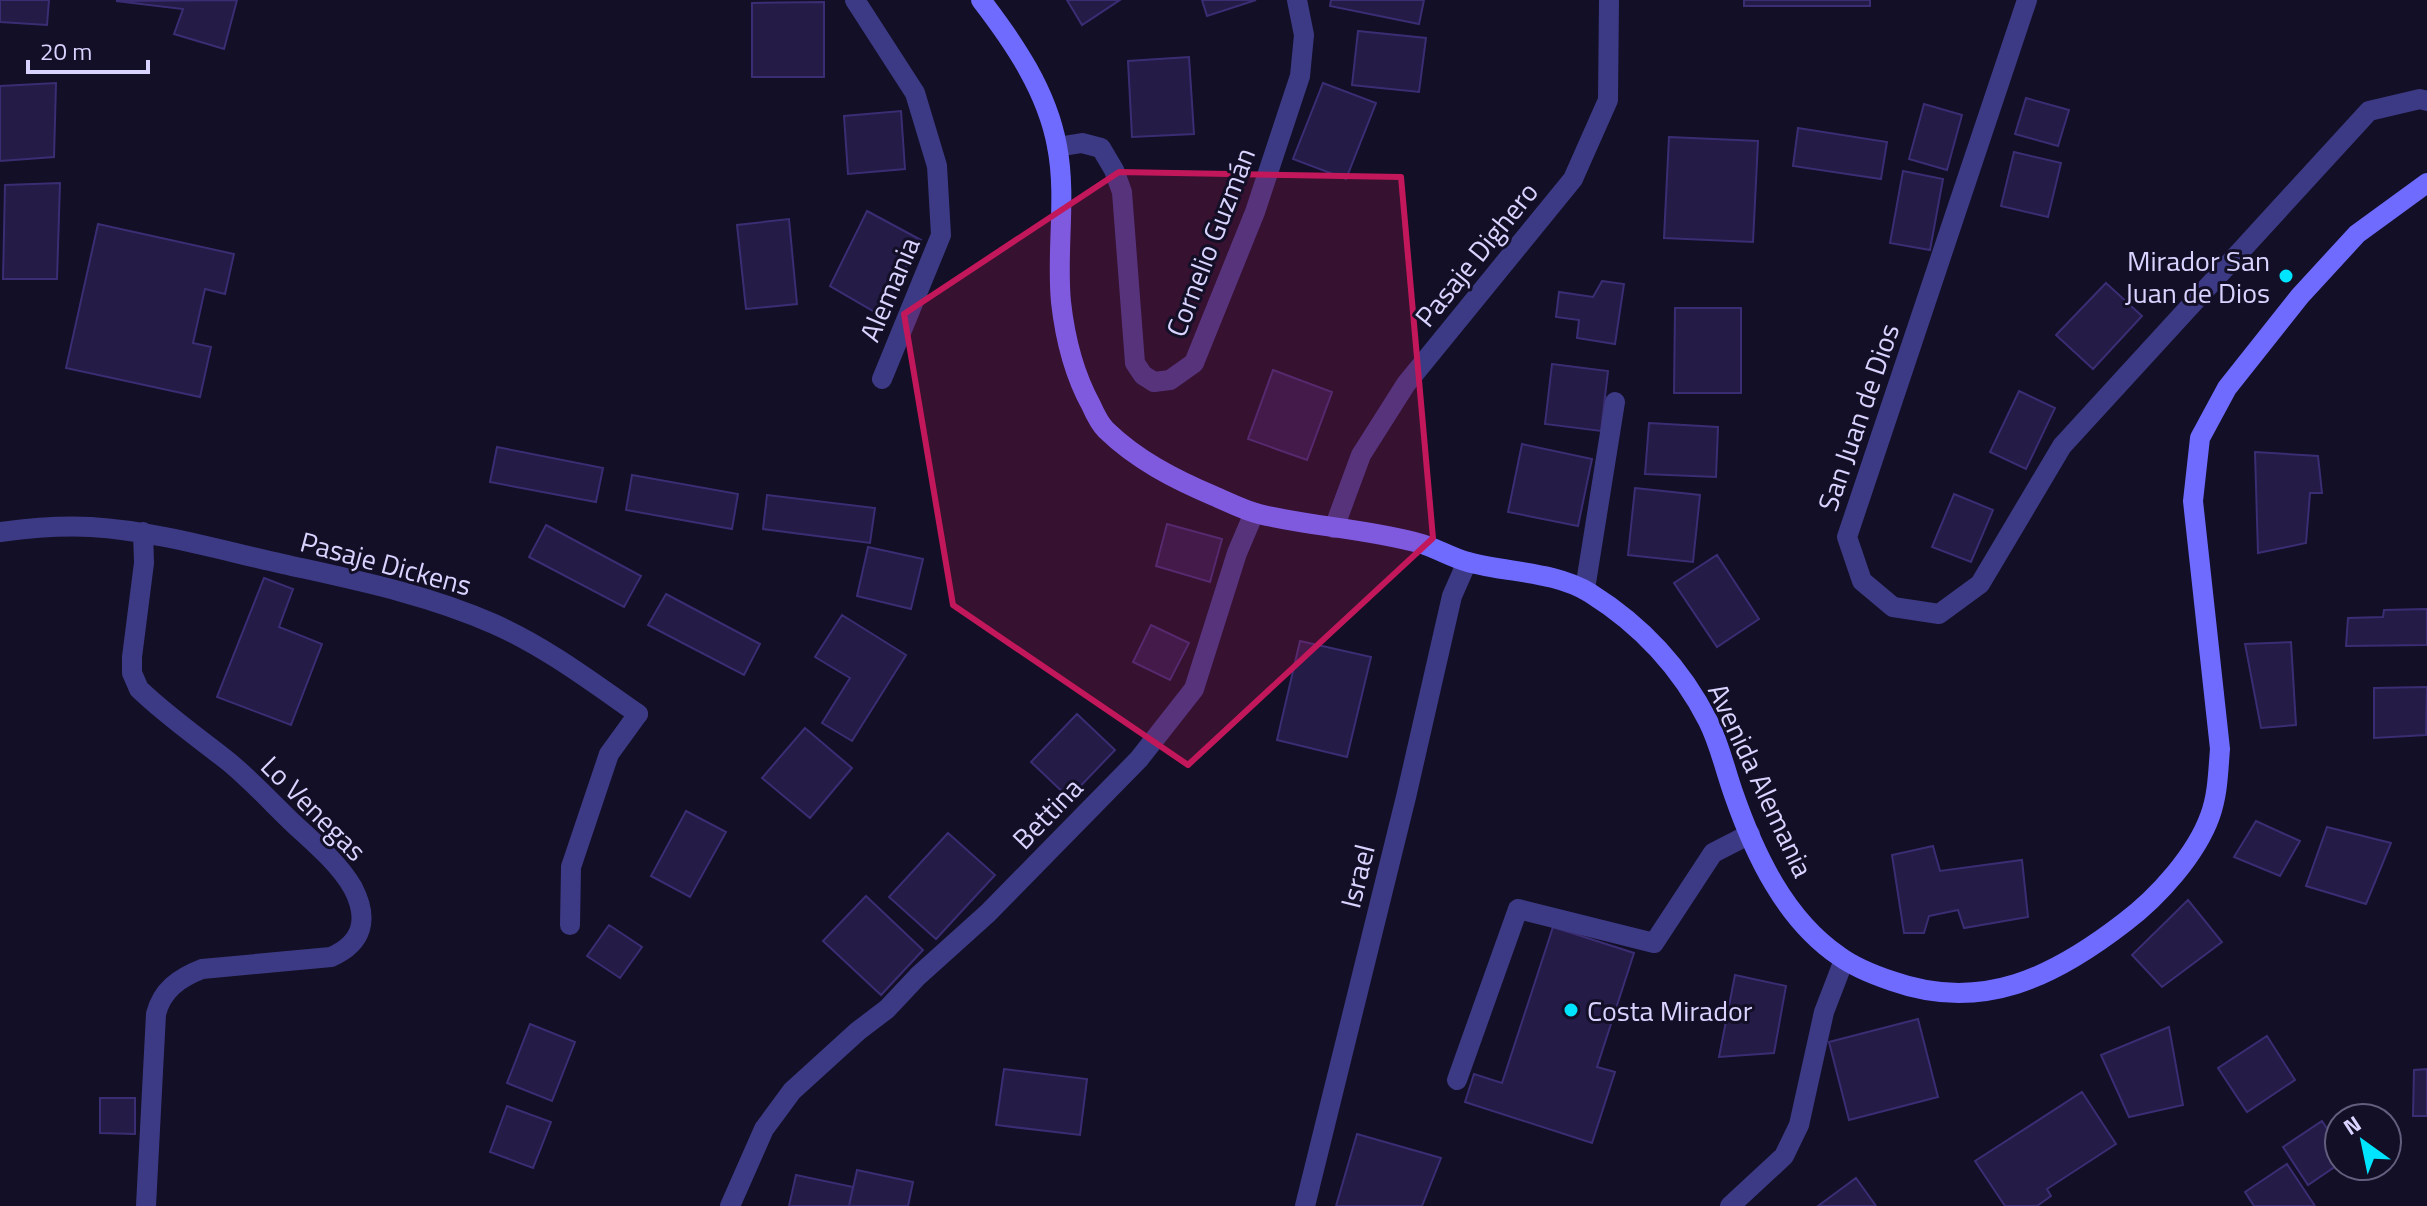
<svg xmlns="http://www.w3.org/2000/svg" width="2427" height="1206" viewBox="0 0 2427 1206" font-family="'Titillium Web',sans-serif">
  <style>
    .building { fill: #241b47; stroke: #3b2d73; stroke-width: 2 }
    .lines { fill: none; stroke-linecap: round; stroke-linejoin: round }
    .service { stroke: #3d3a85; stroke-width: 20 }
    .minor { stroke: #3d3a85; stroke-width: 20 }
    .secondary { stroke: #6f6bff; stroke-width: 20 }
    .marked { fill: #c2185b; fill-opacity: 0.2; stroke: #c2185b; stroke-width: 6; stroke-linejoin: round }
    .poi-dot { fill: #00e5ff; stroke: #130f26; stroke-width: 3 }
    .labels { text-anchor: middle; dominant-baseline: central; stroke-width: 6; stroke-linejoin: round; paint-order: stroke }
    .street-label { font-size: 28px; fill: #d9d4ff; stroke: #130f26 }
    .poi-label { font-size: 28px; fill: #d9d4ff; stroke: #130f26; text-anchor: end }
  </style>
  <rect width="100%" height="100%" fill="#130f26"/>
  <path class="building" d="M0,0H49L47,25L0,22Z
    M237,0L224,49L174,34L183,9L116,1Z
    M1067,0H1120L1082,25Z
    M1202,0H1256L1207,16Z
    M1331,0H1424L1419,24L1330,6Z
    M1744,0H1870V6H1744Z
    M824,2V77H752V3Z
    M1358,31L1426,38L1419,92L1352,85Z
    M1189,57L1194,134L1132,137L1128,61Z
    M56,83L54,157L0,161V86Z
    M1323,83L1376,103L1346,179L1293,159Z
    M2026,98L2069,110L2058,146L2015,134Z
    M1924,104L1962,115L1947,170L1909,159Z
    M901,111L905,169L848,174L844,116Z
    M1798,128L1887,142L1881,179L1793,166Z
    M1669,137L1758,141L1753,242L1664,238Z
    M2014,152L2061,163L2048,217L2001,206Z
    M1903,171L1943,179L1930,250L1890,243Z
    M60,183L57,279H3L5,185Z
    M867,211L921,240L880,315L830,286Z
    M789,219L797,304L746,309L737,225Z
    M98,224L234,254L225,294L205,289L193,343L211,347L200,397L66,368Z
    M1602,281L1624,284L1615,344L1577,338L1579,320L1556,317L1559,292L1593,297Z
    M2106,283L2142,316L2093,369L2056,335Z
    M1675,308H1741V393H1674Z
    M1552,364L1608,371L1601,431L1545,424Z
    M1273,370L1332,392L1307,460L1248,439Z
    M2019,391L2055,408L2026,469L1990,452Z
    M1649,423L1718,427L1716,477L1645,474Z
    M1522,444L1592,459L1578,526L1508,512Z
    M497,447L603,468L596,502L490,482Z
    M2255,452L2318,456L2322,493H2310L2306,543L2258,553Z
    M632,475L738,494L732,529L626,510Z
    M1635,488L1700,495L1693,562L1628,555Z
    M1954,494L1993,510L1971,562L1932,547Z
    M767,495L875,508L870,543L763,529Z
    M1167,524L1222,539L1210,582L1156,566Z
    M546,525L641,576L624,607L529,557Z
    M868,547L923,559L911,609L857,596Z
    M1717,555L1759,619L1717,647L1674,583Z
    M264,578L293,589L279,627L322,644L291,725L217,697Z
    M666,594L760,644L744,675L648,625Z
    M2427,609V645L2346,646L2348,618L2383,617L2384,610Z
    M842,615L906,655L852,741L822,723L850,678L815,657Z
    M1151,625L1189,643L1170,680L1133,662Z
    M1300,641L1371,657L1347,757L1277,740Z
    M2291,642L2296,725L2261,728L2245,644Z
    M2427,687L2426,735L2374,738V688Z
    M1077,714L1115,750L1069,798L1031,762Z
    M805,728L852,768L810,818L762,778Z
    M686,811L726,832L690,897L651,876Z
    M2256,821L2300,841L2280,876L2234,857Z
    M2327,827L2391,843L2366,904L2306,886Z
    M948,833L995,875L936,939L889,897Z
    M1933,846L1940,871L2022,860L2028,917L1964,928L1958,910L1929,916L1924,933H1904L1892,855Z
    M866,896L923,950L881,995L823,941Z
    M2188,900L2222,942L2162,987L2132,955Z
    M609,925L642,947L620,978L587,956Z
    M1553,927L1634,953L1597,1067L1615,1072L1592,1143L1465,1102L1474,1074L1502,1083Z
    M1735,975L1786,986L1774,1053L1719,1057Z
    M1918,1019L1938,1097L1849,1120L1829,1042Z
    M530,1024L575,1042L552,1101L507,1083Z
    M2169,1027L2183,1105L2129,1117L2101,1055Z
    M2267,1036L2295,1080L2247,1112L2218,1068Z
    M1004,1069L1087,1079L1080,1135L996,1125Z
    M2427,1069V1116H2413L2414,1070Z
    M2082,1092L2116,1144L2047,1189L2051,1196L2037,1206H2005L1975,1161Z
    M100,1098H135V1134L100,1133Z
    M507,1106L551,1122L533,1168L490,1152Z
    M2322,1121L2339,1147V1164L2308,1185L2283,1147Z
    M1357,1134L1441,1158L1422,1206H1336Z
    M2287,1164L2315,1206H2254L2245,1192Z
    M857,1170L913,1182L908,1206H849Z
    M796,1175L853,1187L849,1206H789Z
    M1856,1178L1876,1206H1818Z"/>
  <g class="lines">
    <path class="service" d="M570,925L571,867L609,754L638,714
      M1457,1080L1518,909L1654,943L1713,853L1750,834"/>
    <path class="minor" d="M855,0L915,93L937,166L941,235L882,379
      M2027,0L1847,537L1862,581L1893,607L1939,614L1980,584L2062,446L2369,111L2420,99L2427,101
      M1057,147L1082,143L1101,148L1114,170L1122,192L1135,363L1143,375L1154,382L1170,380L1194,363L1255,212L1300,76L1304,35L1297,0
      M1334,528L1361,455L1406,384L1573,179L1608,100L1609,0
      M0,532C30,528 60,525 91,527C156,531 220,550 283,564C355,580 426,594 494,624C546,647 592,682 638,714
      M143,532L144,563L132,657V673L139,689C167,716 199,738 229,762C252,781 273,804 295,825C315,843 340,865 353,888C369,919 363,943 331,957L202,969C179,978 162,990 156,1014L146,1206
      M1585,589L1615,402
      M730,1206L764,1129L792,1091L858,1031L887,1009L918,976L988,913L1139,759L1194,689L1237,553L1254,513
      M1305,1206L1406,797L1452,596L1467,562
      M1730,1206L1784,1156L1799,1125L1824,1012L1844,960"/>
    <path class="secondary" d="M981,0C1014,43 1047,91 1057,146C1067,197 1056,251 1061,302C1065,338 1074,374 1091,405C1095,414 1099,423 1106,430C1137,460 1174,479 1214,496C1228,502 1243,510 1259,514C1313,527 1369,529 1422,544C1438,549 1452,558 1468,562C1508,573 1554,571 1590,593C1641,625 1681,668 1708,721C1720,745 1725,770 1734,795C1755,855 1785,919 1839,956C1854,967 1874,975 1892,981C1982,1013 2054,977 2125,922C2158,897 2196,855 2210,816C2218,794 2218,772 2220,749L2193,501L2200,438L2227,388L2300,296L2357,234L2427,183"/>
  </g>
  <path class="marked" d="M1119,172L1401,177L1433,538L1188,765L953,605L904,314Z"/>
  <g class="poi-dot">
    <circle cx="2286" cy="276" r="8"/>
    <circle cx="1571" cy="1010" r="8"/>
  </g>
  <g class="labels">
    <g class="street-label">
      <text transform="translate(1210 242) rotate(-69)">Cornelio Guzmán</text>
      <text transform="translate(1476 254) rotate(-51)">Pasaje Dighero</text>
      <text transform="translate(889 289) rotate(-67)">Alemania</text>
      <text transform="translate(1858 417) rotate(-71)">San Juan de Dios</text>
      <text transform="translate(386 563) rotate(15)">Pasaje Dickens</text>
      <text transform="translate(1761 780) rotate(65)">Avenida Alemania</text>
      <text transform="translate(314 808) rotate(45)">Lo Venegas</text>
      <text transform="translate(1047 813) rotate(-46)">Bettina</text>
      <text transform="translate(1357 876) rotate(-76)">Israel</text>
    </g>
    <g class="poi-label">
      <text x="2270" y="260">Mirador San<tspan x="2270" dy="32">Juan de Dios</tspan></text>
      <text x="1587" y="1010" text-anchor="start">Costa Mirador</text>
    </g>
  </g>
  <g transform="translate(2363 1142) rotate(327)"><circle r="38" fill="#130f26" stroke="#625e7d" stroke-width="2"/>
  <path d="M0-6L14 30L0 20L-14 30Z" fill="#00e5ff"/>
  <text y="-12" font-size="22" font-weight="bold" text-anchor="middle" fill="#d9d4ff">N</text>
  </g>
  <path d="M28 60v12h120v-12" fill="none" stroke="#d9d4ff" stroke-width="4"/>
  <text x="40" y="60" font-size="24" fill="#d9d4ff" stroke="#130f26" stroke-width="6" paint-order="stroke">20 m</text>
</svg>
